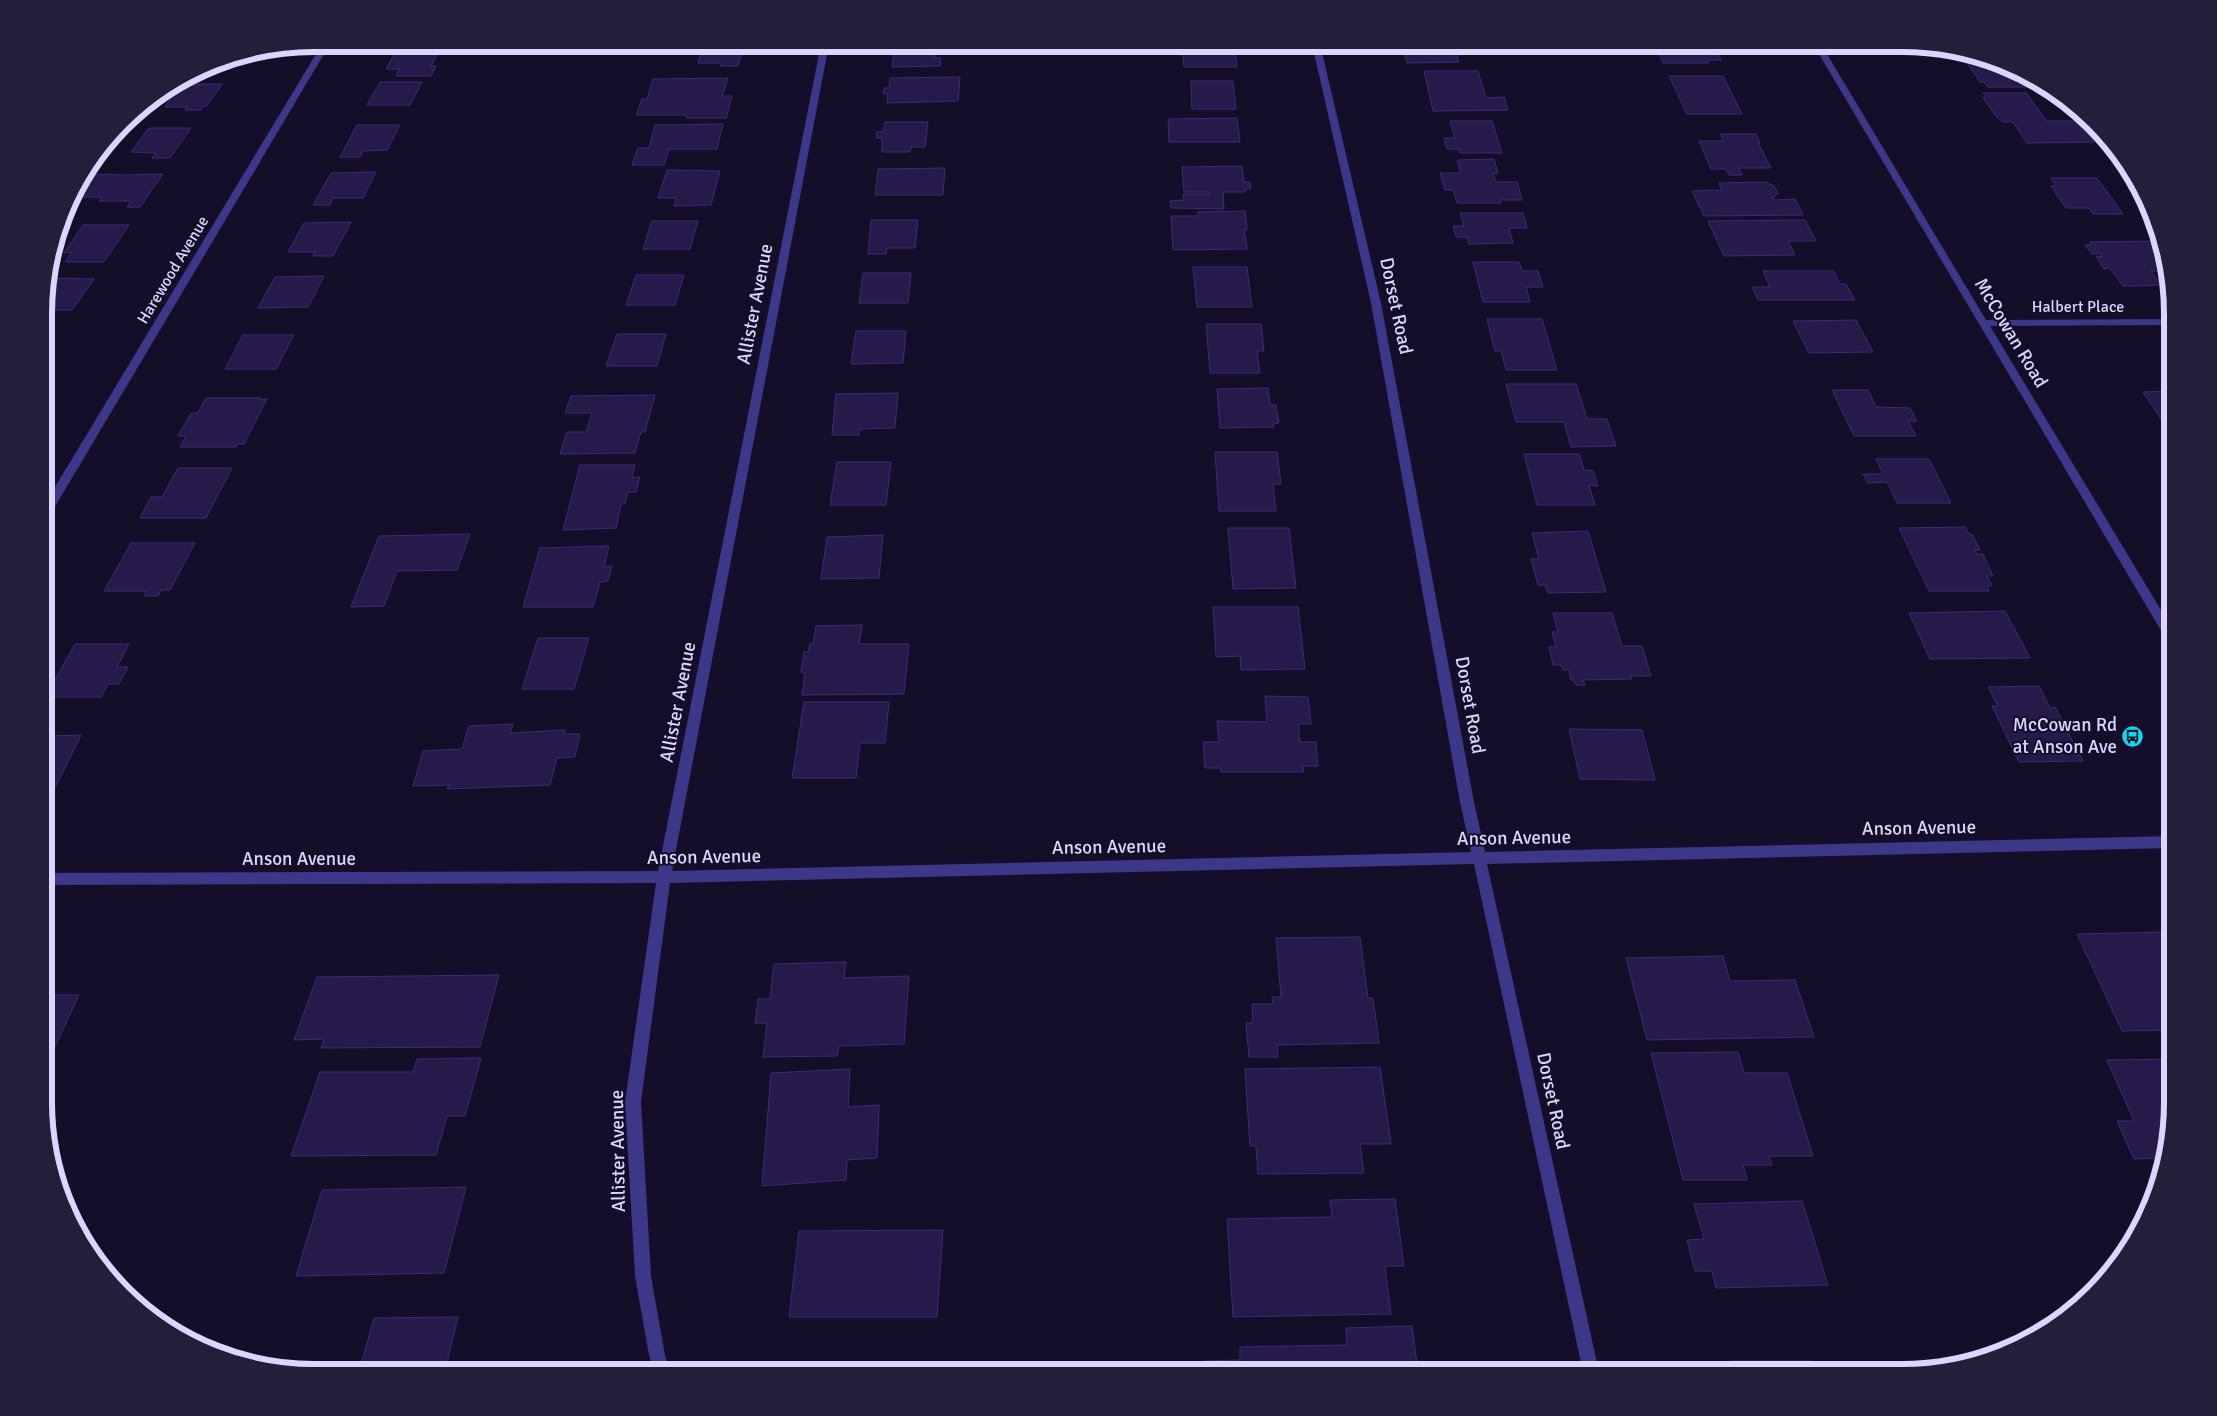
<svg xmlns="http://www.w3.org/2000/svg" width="2217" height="1416" viewBox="0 0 2217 1416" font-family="Signika,sans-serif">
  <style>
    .building { fill: #251a4a; stroke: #3c2b77 }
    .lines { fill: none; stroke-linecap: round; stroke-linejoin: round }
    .minor { fill: #3d3789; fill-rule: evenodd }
    .labels { text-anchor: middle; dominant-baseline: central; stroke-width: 4; stroke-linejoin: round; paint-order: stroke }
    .far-street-label { font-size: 16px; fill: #dcd6ff; stroke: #140e28 }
    .street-label { font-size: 19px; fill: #dcd6ff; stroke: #140e28 }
    .poi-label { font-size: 19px; fill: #dcd6ff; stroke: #140e28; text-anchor: end }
    .rim { fill: none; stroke: #dcd6ff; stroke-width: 6 }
  </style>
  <rect width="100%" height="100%" fill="#140e28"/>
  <path class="building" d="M400,44H442L431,66H436L431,76H396L400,69H386Z
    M704,44H744L738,66H720L721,63H698Z
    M895,44H937L935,58H941L940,66L892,67Z
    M1003,44H1041V48H1022V44Z
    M1182,44H1234L1237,67H1184Z
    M1402,44H1457L1461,49L1456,53L1459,62L1407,63Z
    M1618,44H1708L1710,49H1716L1721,60H1708L1709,63H1663L1659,54H1622Z
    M1961,54L1989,58L2047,87H1988L1984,82H1980Z
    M239,59L231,69H214L217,64H211Z
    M1424,71H1478L1486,98L1504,97L1508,110L1433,111Z
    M1669,76H1723L1742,114H1687Z
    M960,77L958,101L887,103L888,94H883L884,88H889L890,78Z
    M728,78L722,96H732L726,118H686L687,115H636L642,99H647L653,79Z
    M1191,81H1233L1236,109H1192Z
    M380,82H422L410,105H367Z
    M180,84H222L207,106H204L201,110H185L188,107H165L171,98L158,97Z
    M1983,93H2026L2047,121H2078L2095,142L2027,143L2013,122H2003L1996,116L1983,98L1986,97Z
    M1237,118L1240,142H1169L1168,119Z
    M1450,121H1492L1502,153H1460L1459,149H1447L1444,138H1455Z
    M885,122H928L925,147H911L910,152H882V138H876L877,132H883Z
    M723,124L717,149H669L664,165H632L638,148H649L655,125Z
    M357,125H400L387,150L363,151L360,157H340Z
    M149,128H191L170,158H152L156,153L131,152Z
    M1720,134H1756L1760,143H1758L1771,168H1739L1742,175H1729L1726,169H1711L1699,141H1724Z
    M1494,159L1498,173L1493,174L1496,182H1517L1522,200H1500L1501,203H1457L1453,190H1445L1440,173H1461L1457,160Z
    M1242,166L1244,182H1250L1251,189H1245V192H1223L1224,209L1171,208L1170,201L1184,200L1183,194H1209V192H1184L1182,167Z
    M945,168L943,195H875L878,169Z
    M667,170L720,171L711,205L674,206L676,198H658Z
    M376,172L363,198H333L330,205H313L331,173Z
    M92,174L124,175L163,174L140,207H127L131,201H99L102,197H75Z
    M2051,178H2097L2123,214H2093L2089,208H2066L2051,186L2056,185Z
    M1765,182L1774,186L1778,193L1773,198L1774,200L1795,199L1803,215L1704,216L1692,191L1722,190L1719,183Z
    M1245,211L1247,230H1244L1247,249L1173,250L1171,216H1198V212Z
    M1460,213H1523L1527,228H1509L1513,243L1469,244L1467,237H1456L1453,226H1464Z
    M871,220H918L915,248H887L886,254H868Z
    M1805,220L1816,241H1788L1795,255L1724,256L1708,221Z
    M652,221H698L690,249H643Z
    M351,222L333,256H313L315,252H288L304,223Z
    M83,225H129L104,262H65L72,252L64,253Z
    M2163,241L2168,271H2151L2161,285L2135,286H2123L2113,272L2109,268L2104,269L2096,256L2102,257L2099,253L2092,254L2085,245H2092L2090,242Z
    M1473,262H1519L1522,271H1538L1543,287H1526L1530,302H1483Z
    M1193,267H1247L1252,307H1197Z
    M1763,271H1833L1840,284H1846L1855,300H1758L1752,287H1770Z
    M863,273H911L908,303H859Z
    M636,275H684L675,305H626Z
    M324,276L308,307L258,308L275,277Z
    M47,278L94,279L72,310H46Z
    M1487,319H1542L1557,370H1506L1501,351H1495Z
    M1856,320L1873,352L1809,353L1793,321Z
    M1206,324H1261L1264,351H1257L1260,373H1210Z
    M856,331H906L903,363L851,364Z
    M617,334H666L657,366H606Z
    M243,335H294L276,369H225Z
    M1506,384H1576L1587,419H1607L1616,446L1571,447L1564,422H1516Z
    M1268,388L1270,405H1276L1279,423L1273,424L1274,427L1220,428L1217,389Z
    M1832,390H1868L1876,407L1910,408L1917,421H1908L1916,436H1854Z
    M2173,391V431H2169L2143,392Z
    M898,393L895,428L859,429V435H832L836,394Z
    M655,395L645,432H641L635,453L560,454L567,432H586L592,413H565L571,396Z
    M206,398H261L260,400L267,399L244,444H238L236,447H180L186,436H178L191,413H198Z
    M1215,452H1277L1281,484H1273L1276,511H1219Z
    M1524,454H1579L1584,470L1593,471L1598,486L1589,485L1595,505H1537Z
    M1876,459H1929L1951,503H1897L1887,482L1868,483L1863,474H1883Z
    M837,462H891L886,505H830Z
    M580,465H635L632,478L640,477L636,492H628L625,504H621L616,528L563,530Z
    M178,468H232L206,518H140L151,497H162Z
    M1965,527L1969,534H1972L1980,550H1975L1977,555L1983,554L1993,576H1987L1992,585L1987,586L1989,591H1929L1899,528Z
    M1228,528H1289L1296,588L1233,589Z
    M1588,531L1606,592L1548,593L1545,585H1538L1531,559H1539L1532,533Z
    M470,534L457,570L397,571L384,606L351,607L379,536Z
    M883,535L879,578L821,579L827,537Z
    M131,543H195L170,590H161L158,596H144L146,591H104Z
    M609,546L604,567L612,566L608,581L600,582L593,607H523L540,548Z
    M1213,607H1298L1305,669L1241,670L1240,656L1216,657Z
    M2005,611L2030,658L1930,659L1909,613Z
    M1553,613H1612L1622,646H1642L1651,676H1631L1632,679L1583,680L1585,685H1576L1574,680H1571L1569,670H1563L1561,665H1553L1549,647H1556L1552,632H1558Z
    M862,625L859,644H909L904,694L802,695L805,673H801L804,652H808L810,644H813L816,626Z
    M538,638H589L574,689H522Z
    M75,644H129L117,667H128L119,684H108L101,697H46V680H55Z
    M2039,686L2050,708L2055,707L2083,761L2019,762L1992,706H1998L1988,687Z
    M1265,696L1308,697L1311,724H1298L1300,742H1316L1318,766H1303L1304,772H1221L1220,768H1205L1203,742H1219L1217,721L1267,722Z
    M804,702H889L885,743H860L856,778H792Z
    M513,724L510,733L565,730L564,734H580L575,757L557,758L550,785L447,789L449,785L413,786L423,751L462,749L469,726Z
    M1569,729L1642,730L1655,780L1580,779Z
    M81,735L52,794H46V736Z
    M2167,932L2173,943V1030L2122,1031L2077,934Z
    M1360,937L1368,998H1373L1379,1043L1277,1045L1278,1057H1249L1246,1023H1253L1252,1004H1273L1272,997H1281L1276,938Z
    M1723,956L1730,981L1795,980L1814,1037L1647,1040L1626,958Z
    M846,962L844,978L909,976L904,1044L839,1046L837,1056L763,1057L767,1023H755L758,999H770L774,964Z
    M499,975L480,1047L321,1048L324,1039L294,1040L317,977Z
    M46,990H53L50,995H79L46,1066Z
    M1738,1052L1744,1073H1787L1813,1156H1769L1772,1165H1743L1747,1180H1683L1651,1053Z
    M481,1058L465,1116H447L436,1155L291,1156L320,1072H413L417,1059Z
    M2173,1059V1119L2163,1165L2160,1158L2134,1159L2117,1121H2134L2107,1060Z
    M1380,1067L1391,1144H1360L1364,1173L1258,1174L1256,1146H1250L1245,1069Z
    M850,1069L848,1107L879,1105L877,1158L847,1160L846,1180L762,1186L771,1073Z
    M466,1187L444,1273L296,1276L322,1190Z
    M1395,1199L1404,1266H1385L1391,1314L1233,1317L1227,1219L1332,1217L1330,1200Z
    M1802,1201L1828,1285L1716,1288L1712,1271H1695L1687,1240L1704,1239L1694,1204Z
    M943,1230L937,1317H789L799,1231Z
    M458,1317L445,1371L448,1370V1372H359L374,1318Z
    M1412,1326L1418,1372H1204V1361L1240,1360V1347L1347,1345L1346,1328Z
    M1730,1361H1811L1814,1372H1732Z
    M862,1367H937V1372H862Z"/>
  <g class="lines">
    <path class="minor" d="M322,44H330L50,515L46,516V502Z
      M821,44H829L672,871L1471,852L1460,802L1371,303L1312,44H1320L1381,303L1474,802L1485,852L2173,836V848L1487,864L1599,1372H1583L1474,864L670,883L641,1102L651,1276L665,1355L670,1372H654L649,1355L635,1276L625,1102L656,883L46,885V873L658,871Z
      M1813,44H1821L1986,320L2173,319V325L1990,326L2173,630V646L2169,644Z"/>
  </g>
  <defs>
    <symbol id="bus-disc" viewBox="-11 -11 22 22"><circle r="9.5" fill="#02ddff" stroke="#140e28"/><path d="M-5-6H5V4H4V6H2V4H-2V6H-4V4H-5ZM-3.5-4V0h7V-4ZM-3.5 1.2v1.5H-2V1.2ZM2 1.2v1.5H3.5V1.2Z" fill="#111"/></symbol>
  </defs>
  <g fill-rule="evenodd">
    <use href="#bus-disc" x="2120" y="724" width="25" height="25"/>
  </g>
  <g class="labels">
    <g class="far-street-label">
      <text transform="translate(173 270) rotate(-59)">Harewood Avenue</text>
      <text x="2078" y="307">Halbert Place</text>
    </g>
    <g class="street-label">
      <text transform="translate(755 304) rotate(-79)">Allister Avenue</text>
      <text transform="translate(1396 306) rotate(78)">Dorset Road</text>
      <text transform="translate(2011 333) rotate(59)">McCowan Road</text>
      <text transform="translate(678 702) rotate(-79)">Allister Avenue</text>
      <text transform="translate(1470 705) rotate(80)">Dorset Road</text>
      <text transform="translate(1919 828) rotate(-1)">Anson Avenue</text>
      <text transform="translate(1514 838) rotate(-1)">Anson Avenue</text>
      <text transform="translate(1109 847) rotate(-1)">Anson Avenue</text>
      <text transform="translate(704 857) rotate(-1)">Anson Avenue</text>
      <text x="299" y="859">Anson Avenue</text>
      <text transform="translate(1553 1101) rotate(78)">Dorset Road</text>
      <text transform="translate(618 1151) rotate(-91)">Allister Avenue</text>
    </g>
    <g class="poi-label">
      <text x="2117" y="725">McCowan Rd<tspan x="2117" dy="22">at Anson Ave</tspan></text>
    </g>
  </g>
  <path d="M0 0H2217V1416H0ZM314 52H1902A262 262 0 0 1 2164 314V1102A262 262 0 0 1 1902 1364H314A262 262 0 0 1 52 1102V314A262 262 0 0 1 314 52Z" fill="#241e39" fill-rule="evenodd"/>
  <path class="rim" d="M314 52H1902A262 262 0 0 1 2164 314V1102A262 262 0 0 1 1902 1364H314A262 262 0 0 1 52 1102V314A262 262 0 0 1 314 52Z"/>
</svg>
